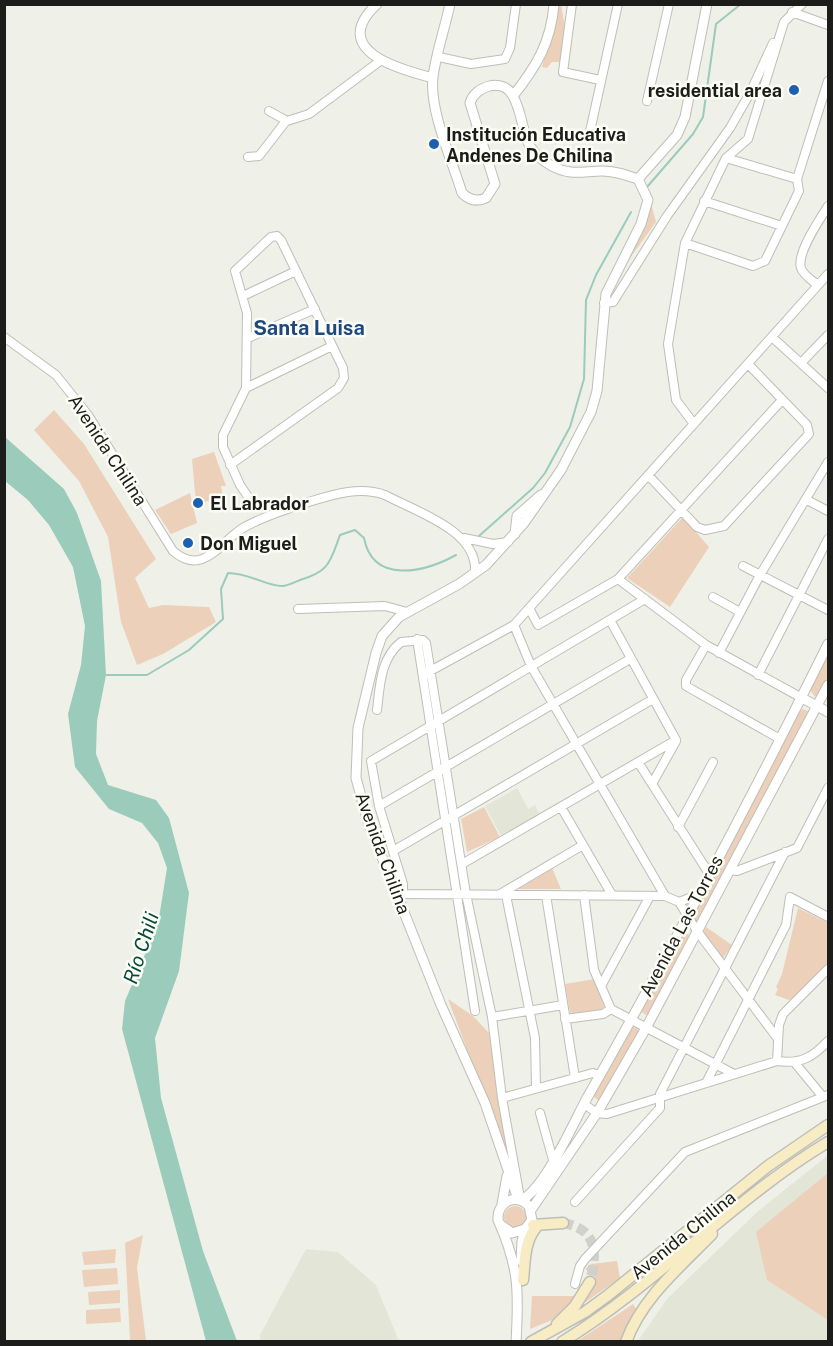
<svg xmlns="http://www.w3.org/2000/svg" width="833" height="1346" viewBox="0 0 833 1346" font-family="'Public Sans',sans-serif">
  <style>
    .built { fill: #e3e6d7 }
    .green { fill: #ecd0b9 }
    .water { fill: #9bcbbb }
    .lines { fill: none; stroke-linecap: round; stroke-linejoin: round }
    .stream { stroke: #9bcbbb; stroke-width: 2 }
    .secondary-tunnel { stroke: #cfd1ca; stroke-width: 10; stroke-dasharray: 10 5; stroke-linecap: butt }
    .minor-casing { stroke: #bdbfb7; stroke-width: 10 }
    .tertiary-casing { stroke: #bdbfb7; stroke-width: 11 }
    .secondary-casing { stroke: #bdbfb7; stroke-width: 13 }
    .minor { stroke: #fff; stroke-width: 8 }
    .tertiary { stroke: #fff; stroke-width: 9 }
    .secondary { stroke: #f8ecc4; stroke-width: 10 }
    .poi-dot { fill: #1e60b0; stroke: #fcfef6; stroke-width: 2 }
    .labels { text-anchor: middle; dominant-baseline: central; stroke-width: 5; stroke-linejoin: round; paint-order: stroke }
    .poi-label { font-size: 18px; font-weight: bold; fill: #1c1d1a; stroke: #fcfef6; text-anchor: start }
    .street-label { font-size: 18px; fill: #1c1d1a; stroke: #fcfef6 }
    .neighbourhood-label { font-size: 20px; font-weight: bold; fill: #1f487d; stroke: #fcfef6 }
    .water-label { font-size: 20px; font-style: italic; fill: #074a3c; stroke: #fcfef6 }
  </style>
  <rect width="100%" height="100%" fill="#eff1e9"/>
  <path class="built" d="M517,788L528,809L535,805L540,815L501,836L485,806Z
    M828,1155V1341L637,1342L667,1299L757,1212Z
    M306,1249L338,1252L376,1285L399,1341H260V1335Z"/>
  <path class="green" d="M555,5H561L565,27L560,62H552L547,68L542,67L550,38Z
    M649,206L652,207L656,222L615,279Z
    M54,410L84,444L156,559L135,578L149,608L163,605L209,607L216,622L163,654L137,665L121,622L108,537L79,481L34,430Z
    M214,452L226,486H221L223,497L196,504L192,459Z
    M190,493L197,523L171,534L155,510Z
    M683,517L709,547L670,607L627,578Z
    M828,654C828,668 830,691 815,697L810,690Z
    M803,709L810,712L697,922L691,919L799,712Z
    M484,807L500,837L467,852L461,819Z
    M552,868L561,889H516Z
    M798,908L828,923V962L809,987L789,1000L775,995L778,989L776,987L782,974Z
    M706,927L732,945L721,961L702,935Z
    M684,931L689,935L648,1016L638,1010Z
    M595,979L604,1007C596,1014 579,1016 570,1012L565,984Z
    M448,999L473,1016L489,1033L509,1161Z
    M632,1027L637,1028L639,1033L600,1102L593,1096Z
    M828,1173V1320L767,1280L756,1232Z
    M504 1217a11 11 0 1 1 22 0a11 11 0 1 1-22 0Z
    M143,1235L137,1268L146,1341H130L125,1243Z
    M116,1249L115,1263L84,1265L82,1252Z
    M617,1261L620,1278L584,1303L593,1289L595,1274L585,1269L591,1264Z
    M117,1268L118,1284L84,1287L82,1270Z
    M120,1290V1303L89,1305L88,1292Z
    M532,1296H576L552,1320L530,1329Z
    M633,1304L637,1310L622,1341L576,1342Z
    M120,1308L121,1322L86,1324V1310Z"/>
  <path class="water" d="M5,437L64,489L77,513L101,581L106,675L97,721L96,754L108,785L156,800L169,818L189,893L179,971L155,1038L161,1098L203,1251L237,1341H206L122,1029L125,1001L158,924L167,868L158,843L142,823L109,809L75,767L68,714L81,665L85,626L73,567L49,525L28,500L5,481Z"/>
  <g class="lines">
    <path class="stream" d="M647,187L693,134L703,117L716,24L741,4
      M479,536L533,488L545,473L570,427L584,379L586,300L596,275L631,212
      M106,675H147L189,650L223,619L221,589L228,573C249,573 266,586 282,586C288,586 295,582 300,580C330,571 330,562 340,535L355,530L364,538C373,585 425,572 456,555"/>
    <path class="secondary-tunnel" d="M563,1223C598,1229 597,1253 590,1282"/>
    <defs>
      <path id="minor" d="M572,4L563,72L600,80
        M792,12L828,25
        M439,57L471,64L505,59L510,48L516,4
        M647,101L669,4
        M269,111L287,121L309,114L380,61
        M589,136L618,4
        M248,157L259,156L286,121
        M726,158L797,179L828,81
        M704,201L782,226
        M685,243L753,266L765,261L799,191L797,179
        M818,285C813,281 803,275 801,268C796,253 821,218 828,206
        M243,296L296,271
        M604,303L613,302L667,216L730,128L750,93L773,43
        M4,337L56,375L88,415L173,551C203,577 219,543 243,528C258,519 274,514 290,508
        M772,337L828,388
        M248,338L315,309
        M801,363L828,335
        M246,388L332,346
        M694,424L676,400L668,344L685,243L726,158L748,139L784,22L802,4
        M230,465L338,388L344,378L343,368L281,240L277,236L271,237L235,271L247,313L246,388L223,435V447L240,485L251,501L262,506L305,503
        M648,475L697,527L705,530L724,526L809,434L807,425L748,364
        M807,500L828,511
        M302,504C329,496 357,485 385,495C417,512 479,531 475,573
        M464,538L493,544L508,542
        M743,566L828,610
        M618,579L706,645L802,698
        M713,597L740,612
        M529,608L538,625L618,579L782,400
        M298,609L385,606L407,612
        M610,620L676,740
        M514,625L531,666L665,896
        M417,639L475,1011
        M706,645L686,680V686L780,739
        M719,653L760,575L828,462
        M423,675L514,625L828,274
        M758,675L828,539
        M377,710C380,686 380,659 401,642L423,640L426,643L466,894L492,1017L502,1098L520,1198
        M638,762L710,875
        M652,784L676,741
        M379,806L630,659
        M561,807L612,895
        M678,827L713,762
        M393,851L653,699
        M462,864L676,740
        M730,870L737,871L797,848L828,788
        M399,894L665,896L679,902L697,931L778,1039
        M403,894V884L379,806L371,761L645,599
        M500,894L583,845
        M506,895L535,1038L536,1088
        M546,895L575,1078
        M584,895L594,970L611,1009L734,1074
        M679,902L700,894
        M601,986L650,896
        M492,1017L563,1005
        M565,1019L603,1014L611,1009
        M777,1061L779,1025L783,1014L828,969
        M795,1063L823,1097
        M706,1083L786,925L790,897L828,917
        M502,1098L593,1073L600,1075
        M584,1104L597,1113L607,1114L777,1061C801,1064 812,1058 828,1041
        M540,1113L553,1160
        M575,1202L660,1108V1094L785,852
        M575,1284L580,1266L585,1259L685,1152L828,1095"/>
      <path id="tertiary" d="M377,4C328,50 398,69 433,78
        M450,4C445,28 436,53 433,77C429,110 452,160 462,193C469,200 477,202 486,198L495,184L470,103C475,86 503,77 513,96C528,124 517,147 552,166C570,176 584,171 602,171C615,171 626,175 638,179L648,200L641,224L606,294L597,391L591,412L561,470L524,523L486,565L459,584L399,617L382,636L376,653L358,728L356,778L368,822L441,1005L485,1103L518,1199
        M513,96C536,67 551,43 554,4
        M638,179L677,135L685,117L707,4
        M515,534L517,516L541,495
        M802,698L828,712
        M522,1200C546,1186 573,1124 587,1098C672,949 752,797 828,644
        M502,1204L507,1176
        M531,1210L597,1113L646,1028L828,685
        M501,1225L512,1233L525,1229L532,1220L529,1206C516,1193 497,1201 498,1220C519,1267 519,1291 516,1342
        M521,1261L522,1241L525,1229"/>
      <path id="secondary" d="M533,1225L563,1223
        M523,1280C525,1260 524,1240 538,1225
        M557,1324L575,1306L590,1282
        M531,1342L585,1312L607,1296L768,1166L828,1125
        M562,1342C657,1284 733,1199 828,1142
        M626,1342C642,1298 680,1267 712,1234"/>
    </defs>
    <use href="#minor" class="minor-casing"/>
    <use href="#tertiary" class="tertiary-casing"/>
    <use href="#secondary" class="secondary-casing"/>
    <use href="#minor" class="minor"/>
    <use href="#tertiary" class="tertiary"/>
    <use href="#secondary" class="secondary"/>
  </g>
  <g class="poi-dot">
    <circle cx="794" cy="90" r="6"/>
    <circle cx="434" cy="144" r="6"/>
    <circle cx="198" cy="503" r="6"/>
    <circle cx="188" cy="543" r="6"/>
  </g>
  <g class="labels">
    <g class="poi-label">
      <text x="782" y="90" text-anchor="end">residential area</text>
      <text x="446" y="134">Institución Educativa<tspan x="446" dy="21">Andenes De Chilina</tspan></text>
      <text x="210" y="503">El Labrador</text>
      <text x="200" y="543">Don Miguel</text>
    </g>
    <g class="street-label">
      <text transform="translate(108 450) rotate(57)">Avenida Chilina</text>
      <text transform="translate(383 853) rotate(70)">Avenida Chilina</text>
      <text transform="translate(681 926) rotate(-62)">Avenida Las Torres</text>
      <text transform="translate(683 1235) rotate(-39)">Avenida Chilina</text>
    </g>
    <g class="neighbourhood-label">
      <text x="309" y="328">Santa Luisa</text>
    </g>
    <g class="water-label">
      <text transform="translate(141 948) rotate(-72)">Río Chili</text>
    </g>
  </g>
  <rect width="833" height="1346" fill="none" stroke="#1c1d1a" stroke-width="12"/>
</svg>
